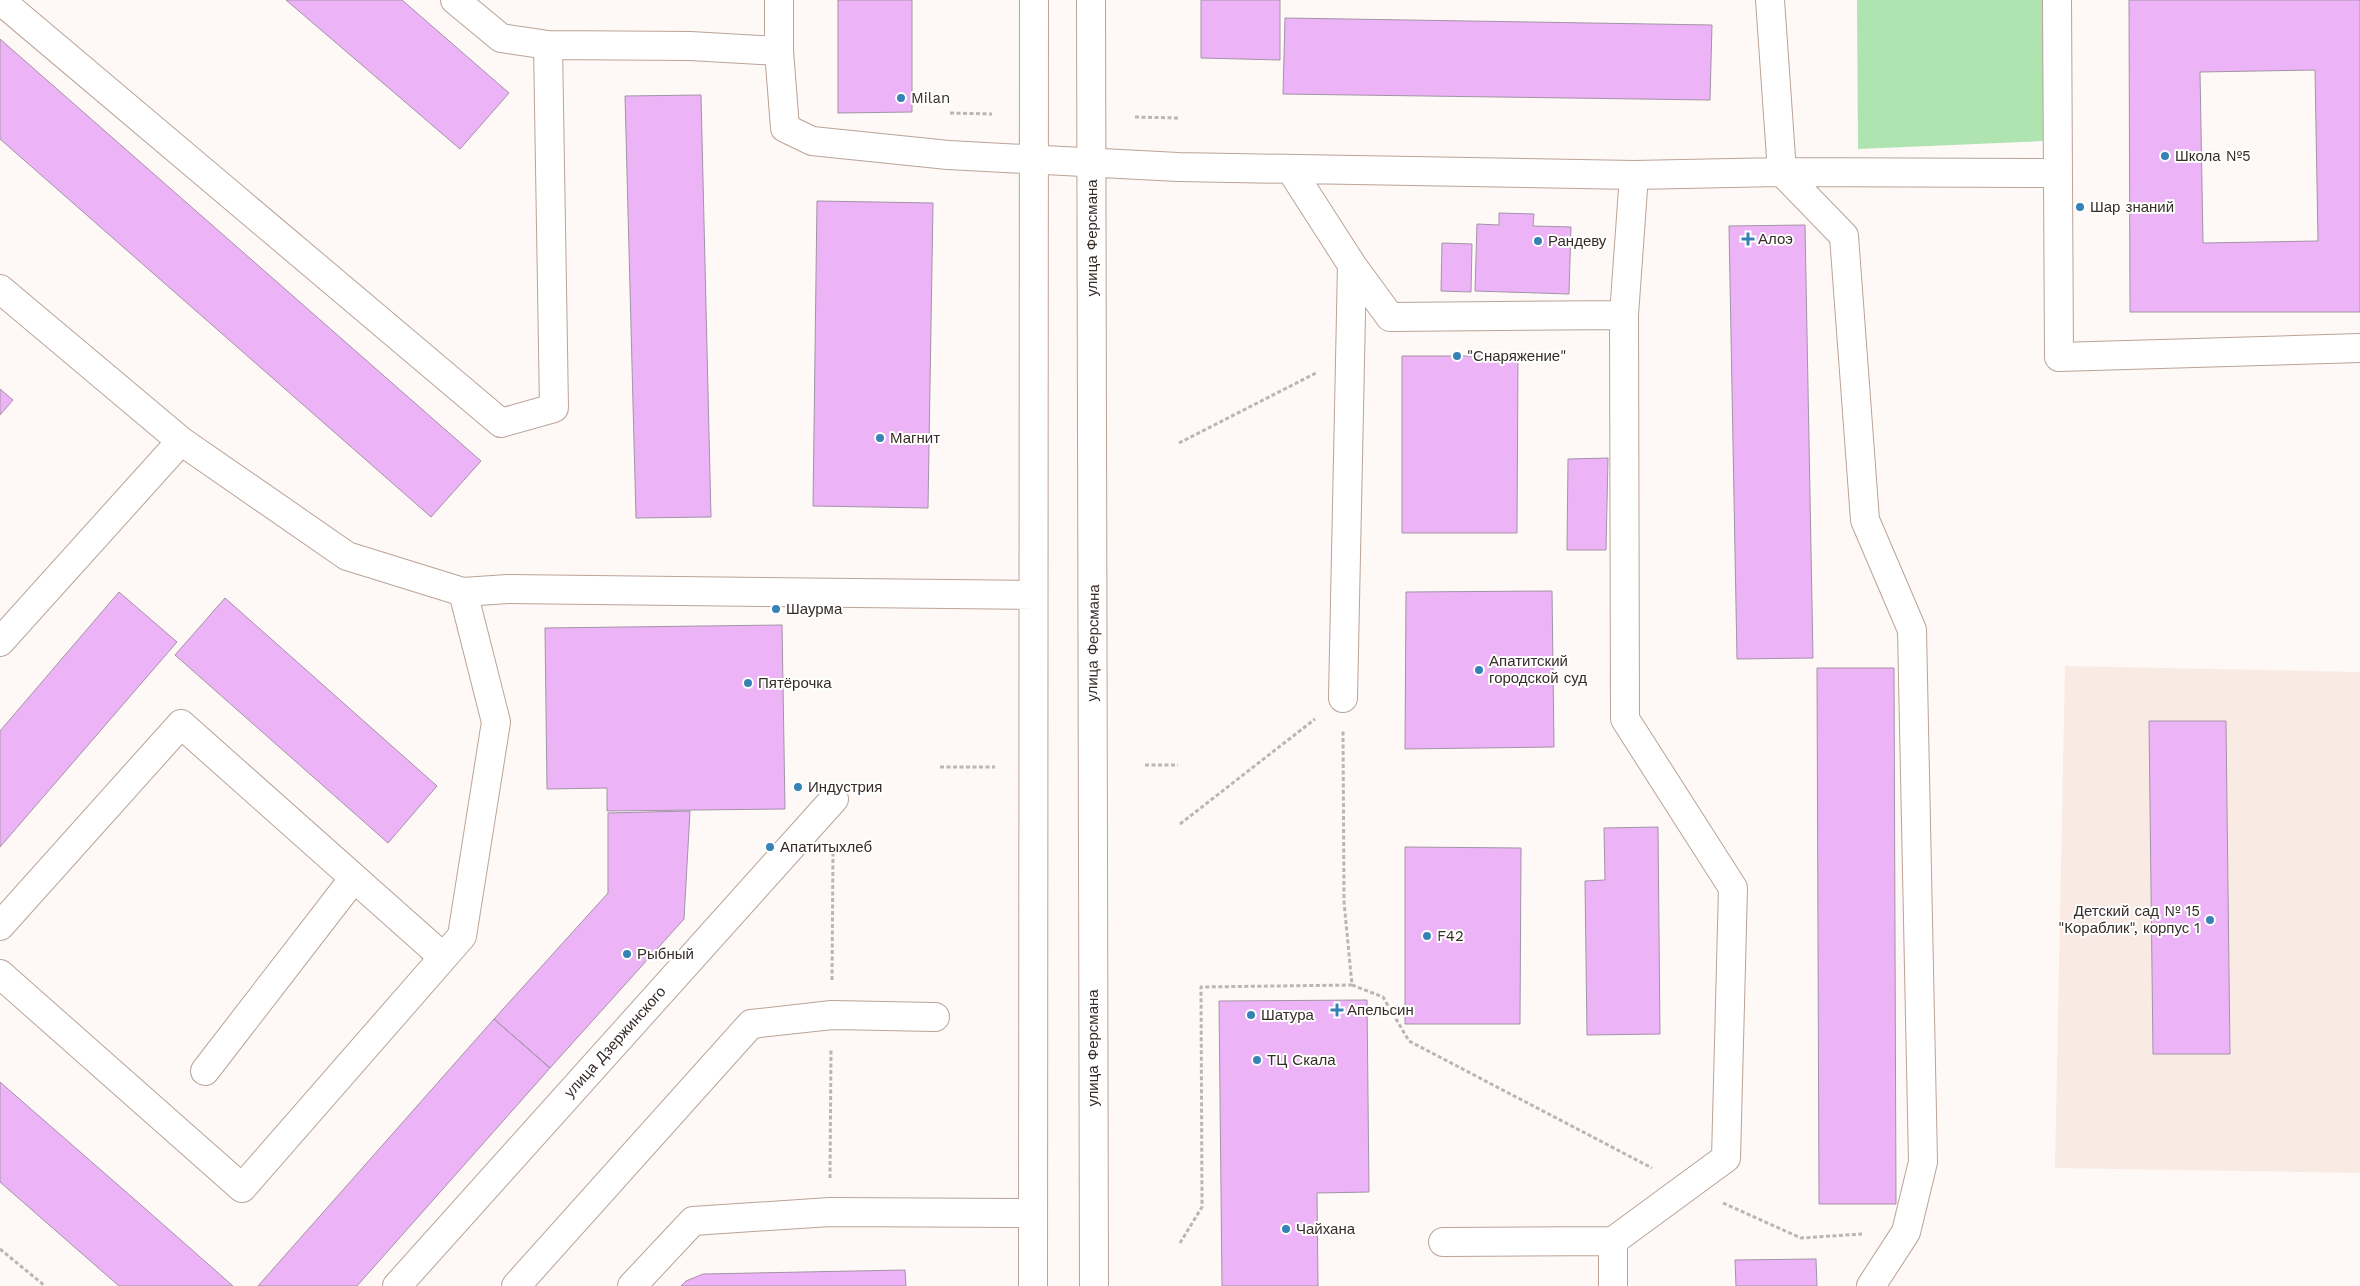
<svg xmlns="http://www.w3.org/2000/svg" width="2360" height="1286" viewBox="0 0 2360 1286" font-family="'Work Sans',sans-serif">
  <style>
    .built { fill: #f9ebe4 }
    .green { fill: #afe3b0 }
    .building { fill: #ecb4f6; stroke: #a393a6; fill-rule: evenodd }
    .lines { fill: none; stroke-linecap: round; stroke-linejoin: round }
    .minor-casing { stroke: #bba397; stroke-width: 30 }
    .path { stroke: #bcb5b2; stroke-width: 3; stroke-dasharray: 4 2.5; stroke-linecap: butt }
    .minor { stroke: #fff; stroke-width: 28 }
    .poi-dot { fill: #3682b5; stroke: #fff; stroke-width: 2 }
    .labels { text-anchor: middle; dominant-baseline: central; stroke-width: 4; stroke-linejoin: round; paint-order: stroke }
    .poi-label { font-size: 15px; fill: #362c28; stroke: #fff; text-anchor: start }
    .street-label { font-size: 15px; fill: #362c28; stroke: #fff }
  </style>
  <rect width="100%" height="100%" fill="#fef8f6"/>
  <path class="built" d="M2065,666L2360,672V1173L2055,1168Z"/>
  <path class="green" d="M1857,0H2043L2044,141L1858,149Z"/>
  <path class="building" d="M286,0H402L509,93L460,149Z
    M838,0H912V112L838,113Z
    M1201,0H1280V60L1201,58Z
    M2129,0H2360V312H2130ZM2315,70L2318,241L2203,243L2200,72Z
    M1285,18L1712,25L1710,100L1283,94Z
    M0,39L481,461L431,517L0,139Z
    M701,95L711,517L636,518L625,96Z
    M817,201L933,203L928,508L813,506Z
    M1499,213L1534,214L1533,226L1571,227L1569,294L1475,291L1477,224L1499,225Z
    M1805,225L1813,658L1737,659L1729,226Z
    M1442,243L1472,244L1471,292L1441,291Z
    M1402,356H1518L1517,533H1402Z
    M0,389L13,400L0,415Z
    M1608,458L1606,550H1567L1568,459Z
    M1552,591L1554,747L1405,749L1406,592Z
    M119,592L177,642L0,847V731Z
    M225,598L437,786L388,843L175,655Z
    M782,625L785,809L607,811V788L547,789L545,628Z
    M1817,668H1894L1896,1204H1819Z
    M2149,721H2226L2230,1054H2153Z
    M690,811L684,919L550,1068L494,1019L608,893V813Z
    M1658,827L1660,1034L1587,1035L1585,881L1605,880L1604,828Z
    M1405,847L1521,848L1520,1024H1405Z
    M1367,1000L1369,1192L1317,1193L1318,1286H1222L1219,1001Z
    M494,1019L550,1068L357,1286H258Z
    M0,1082L141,1205L233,1286H119L0,1182Z
    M1816,1259L1817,1286H1736L1735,1260Z
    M905,1270L906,1286H681L686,1281L703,1274Z"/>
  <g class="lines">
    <defs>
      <path id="minor" d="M0,0L501,423L554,408L548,45L690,46L779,51
        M455,0L501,38L548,45
        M779,0V51L785,128L812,141L948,155L1178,167L1634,175L1782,172L2058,173
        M1091,0L1094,1286
        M1770,0L1782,172L1844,236L1865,520L1912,630L1923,1162L1906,1232L1871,1286
        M2057,0L2059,357L2360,348
        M1291,170L1352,265L1343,698
        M1352,265L1390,317L1624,315
        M0,289L181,441L347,556L463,592L508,589L1033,595
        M0,642L181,441
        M0,926L181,724L443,957
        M0,974L242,1188L462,936L496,722L463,592
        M205,1071L354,878
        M1613,1241L1726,1158L1733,888L1625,719L1624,315L1634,175
        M1443,1242L1613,1241V1286
        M397,1286L834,799
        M516,1286L751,1024L832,1015L935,1017
        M632,1286L693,1221L830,1212L1033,1213
        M1033,1286L1034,0"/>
    </defs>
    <use href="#minor" class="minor-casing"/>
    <path class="path" d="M950,113L992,114
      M1135,117L1178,118
      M1179,443L1316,373
      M1145,765H1178
      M940,767H995
      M1180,824L1315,719
      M832,980L833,854
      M1352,985L1383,997L1409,1041L1652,1168
      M830,1178L831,1049
      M1723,1203L1801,1238L1862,1234
      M1180,1243L1202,1207L1201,987L1352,985L1344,902L1343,731
      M0,1249L45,1286"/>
    <use href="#minor" class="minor"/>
  </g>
  <g class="poi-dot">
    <circle cx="901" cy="98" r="5"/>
    <circle cx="2165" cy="156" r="5"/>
    <circle cx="2080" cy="207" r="5"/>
    <path d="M1745.5 231.5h5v5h5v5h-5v5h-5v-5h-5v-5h5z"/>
    <circle cx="1538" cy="241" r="5"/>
    <circle cx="1457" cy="356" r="5"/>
    <circle cx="880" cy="438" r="5"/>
    <circle cx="776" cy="609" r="5"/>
    <circle cx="1479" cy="670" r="5"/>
    <circle cx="748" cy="683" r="5"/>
    <circle cx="798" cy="787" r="5"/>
    <circle cx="770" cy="847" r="5"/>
    <circle cx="2210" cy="920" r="5"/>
    <circle cx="1427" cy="936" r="5"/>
    <circle cx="627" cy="954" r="5"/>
    <path d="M1334.5 1002.5h5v5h5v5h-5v5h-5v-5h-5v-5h5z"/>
    <circle cx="1251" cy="1015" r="5"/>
    <circle cx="1257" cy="1060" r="5"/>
    <circle cx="1286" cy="1229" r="5"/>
  </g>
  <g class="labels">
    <g class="poi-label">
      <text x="911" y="98">Milan</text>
      <text x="2175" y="156">Школа №5</text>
      <text x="2090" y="207">Шар знаний</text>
      <text x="1758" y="239">Алоэ</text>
      <text x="1548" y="241">Рандеву</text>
      <text x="1467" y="356">"Снаряжение"</text>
      <text x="890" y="438">Магнит</text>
      <text x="786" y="609">Шаурма</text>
      <text x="1489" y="661">Апатитский<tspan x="1489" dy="17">городской суд</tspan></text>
      <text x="758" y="683">Пятёрочка</text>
      <text x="808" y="787">Индустрия</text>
      <text x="780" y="847">Апатитыхлеб</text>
      <text x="2200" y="911" text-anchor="end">Детский сад № 15<tspan x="2200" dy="17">"Кораблик", корпус 1</tspan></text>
      <text x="1437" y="936">F42</text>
      <text x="637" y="954">Рыбный</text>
      <text x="1347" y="1010">Апельсин</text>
      <text x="1261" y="1015">Шатура</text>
      <text x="1267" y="1060">ТЦ Скала</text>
      <text x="1296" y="1229">Чайхана</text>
    </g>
    <g class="street-label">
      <text transform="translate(1092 238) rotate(-90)">улица Ферсмана</text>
      <text transform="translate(1093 643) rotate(-89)">улица Ферсмана</text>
      <text transform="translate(615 1042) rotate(-48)">улица Дзержинского</text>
      <text transform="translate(1093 1048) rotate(-90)">улица Ферсмана</text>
    </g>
  </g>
</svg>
